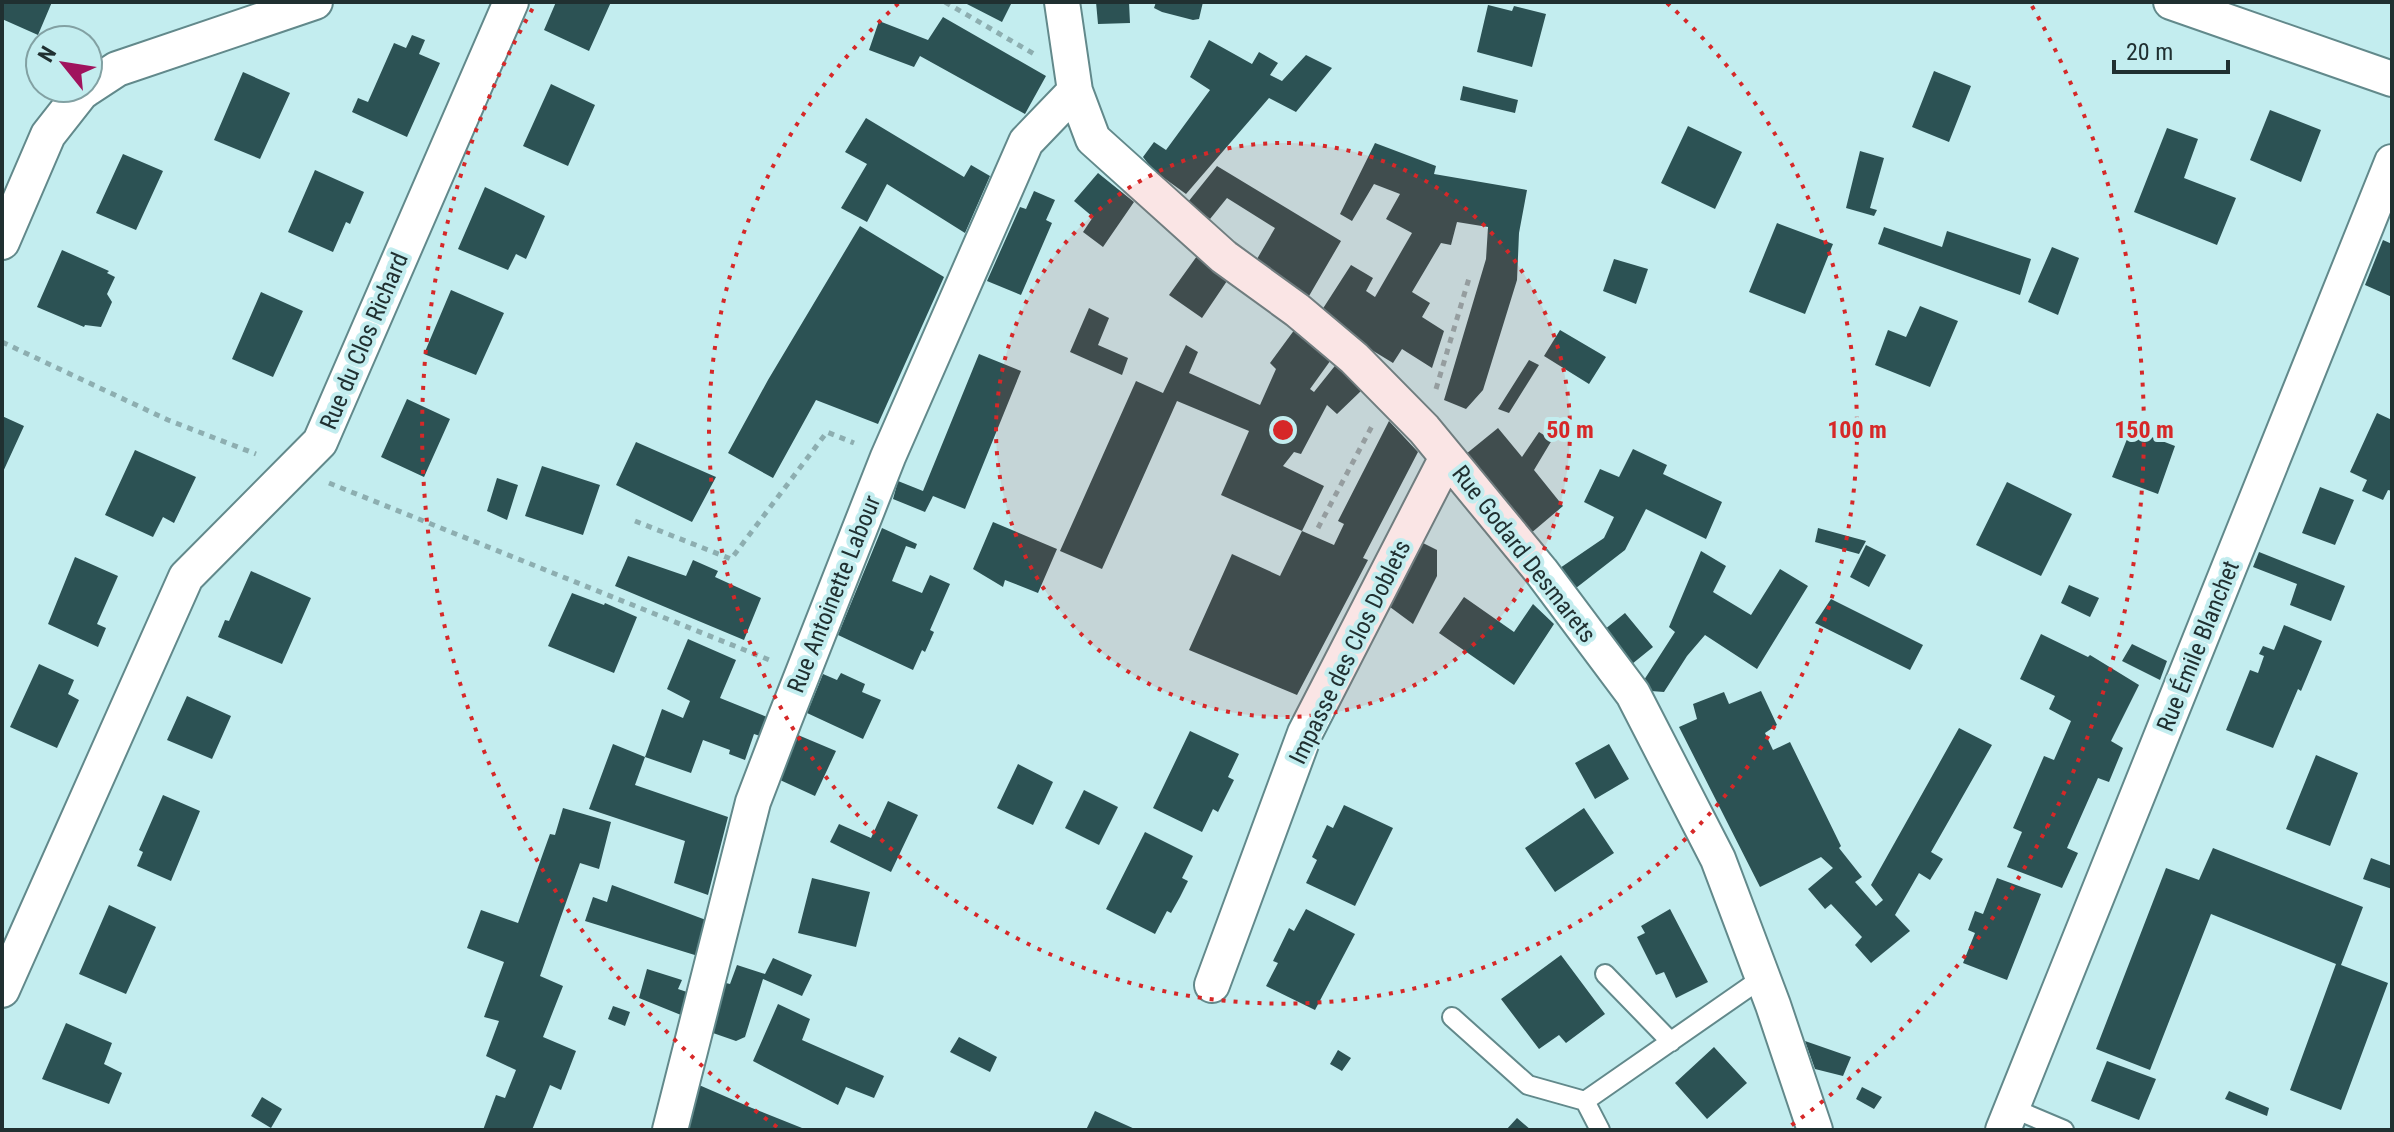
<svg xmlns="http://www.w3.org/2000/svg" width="2394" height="1132" viewBox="0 0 2394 1132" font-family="'Roboto Condensed',sans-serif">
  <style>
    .building { fill: #2c5254 }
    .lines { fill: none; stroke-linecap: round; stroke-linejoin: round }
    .lane-casing { stroke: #62898b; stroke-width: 22 }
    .street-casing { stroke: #62898b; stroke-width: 38 }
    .path { stroke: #8daeb0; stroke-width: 5; stroke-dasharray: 6 6; stroke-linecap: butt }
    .lane { stroke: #fff; stroke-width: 18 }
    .street { stroke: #fff; stroke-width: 34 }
    .ring { fill: none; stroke: #d62828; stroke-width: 4; stroke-dasharray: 4 8 }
    .labels { text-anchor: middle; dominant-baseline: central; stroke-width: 8; stroke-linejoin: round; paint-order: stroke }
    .street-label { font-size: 24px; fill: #203031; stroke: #c3edef }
    .centre { fill: #d62828; stroke: #c3edef; stroke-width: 4 }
    .ring-label { font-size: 24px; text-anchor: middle; font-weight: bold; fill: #d62828; stroke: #c3edef; stroke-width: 8; stroke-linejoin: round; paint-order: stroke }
  </style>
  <rect width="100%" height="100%" fill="#c3edef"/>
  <path class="building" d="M2,2H52L38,35L2,19Z
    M556,2H611L589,51L544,30Z
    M963,2H1012L1002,22Z
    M1096,2H1129L1130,23L1098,24Z
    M1156,2H1203L1199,19L1193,20L1162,12L1154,8Z
    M1488,5L1512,11L1514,6L1546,14L1532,67L1477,52Z
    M943,17L1046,76L1025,114L920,56L914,67L869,50L879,21L928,40Z
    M412,35L425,40L419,54L440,63L407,137L352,112L358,98L368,102L394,43L406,48Z
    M1209,40L1252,64L1259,52L1278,63L1270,75L1282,81L1306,55L1332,68L1296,112L1269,98L1186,194L1153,170L1143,157L1154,142L1166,150L1210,90L1190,77Z
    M1934,71L1971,86L1949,142L1912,127Z
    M243,72L290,93L260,159L214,140Z
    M551,84L595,105L568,166L523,146Z
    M1463,86L1518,100L1515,113L1460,100Z
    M2270,110L2321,130L2301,182L2250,160Z
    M866,118L964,177L971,165L990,176L965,233L887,184L867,222L841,208L867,164L845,152Z
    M1688,126L1742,152L1715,209L1661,183Z
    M2167,128L2198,139L2184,178L2236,198L2217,245L2134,212Z
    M1375,143L1436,166L1434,174L1527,190L1519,233L1517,280L1483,390L1466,409L1444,400L1486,259L1488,227L1457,222L1451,245L1441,243L1412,292L1430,303L1422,317L1444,331L1432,368L1402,349L1393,363L1352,338L1322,310L1351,265L1373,278L1366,291L1375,297L1412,233L1386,219L1400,194L1374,184L1352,221L1340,214Z
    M1860,151L1884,158L1870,208L1877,210L1874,216L1846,208Z
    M123,154L163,171L136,230L96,213Z
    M1217,166L1341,241L1309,296L1275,276L1257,259L1275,228L1227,198L1210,219L1188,202Z
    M315,170L364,192L350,224L346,222L333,252L288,232Z
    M1098,173L1134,202L1103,247L1083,232L1093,217L1074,201Z
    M485,187L545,216L526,259L516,254L508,270L458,249Z
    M1034,191L1055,200L1046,220L1052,223L1021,295L987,281L1020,207L1026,209Z
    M1777,223L1833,244L1805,314L1749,292Z
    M860,226L944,277L878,424L816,400L773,478L728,453L768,380Z
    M1884,227L1942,247L1947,231L2031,259L2020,295L1878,244Z
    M2383,240L2392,244V297L2365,285Z
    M2052,247L2079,258L2058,315L2028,302Z
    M62,250L109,271L107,273L115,277L107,294L112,302L101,327L85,325L84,327L37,307Z
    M1197,256L1227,281L1202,318L1169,295Z
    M1614,259L1648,269L1636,304L1603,291Z
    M451,290L504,313L476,375L424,354Z
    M261,292L303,311L273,377L232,359Z
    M1920,306L1958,321L1930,387L1875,365L1888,330L1906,337Z
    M1089,308L1109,318L1098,345L1128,358L1122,375L1070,352Z
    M1295,329L1333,357L1310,389L1314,392L1338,362L1362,390L1337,414L1327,405L1301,454L1294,452L1283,466L1324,486L1302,531L1334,545L1344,524L1338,521L1389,421L1418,452L1363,558L1368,560L1297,695L1189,650L1232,554L1280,576L1302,531L1221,495L1249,431L1177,401L1102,569L1060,551L1136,381L1163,393L1186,345L1198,352L1189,373L1260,405L1276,369L1270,363Z
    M1560,330L1606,357L1589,384L1544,356Z
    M979,354L1021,371L965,509L933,496L925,512L893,499L898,481L923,491Z
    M1529,360L1539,365L1509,413L1498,409Z
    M407,399L450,419L424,477L381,457Z
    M2377,413L2392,420V491L2388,490L2383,500L2362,491L2367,480L2350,472Z
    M2,416L24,426L2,474Z
    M1498,428L1522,457L1539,432L1552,440L1534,470L1563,506L1530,534L1466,454Z
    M2131,429L2175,446L2158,494L2112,477Z
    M636,442L716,477L692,522L616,485Z
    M1633,449L1667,465L1663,474L1722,502L1706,539L1646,509L1625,550L1576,588L1560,568L1604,538L1614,517L1584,502L1600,469L1619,477Z
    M135,450L196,477L174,523L163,517L153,537L105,515Z
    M542,466L600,485L583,535L525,516Z
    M497,478L518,485L507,520L487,511Z
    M2007,482L2072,514L2041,576L1976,545Z
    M2320,487L2354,500L2335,545L2302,533Z
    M993,522L1057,549L1038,593L1005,580L1003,587L973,569Z
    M882,528L917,544L915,549L906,546L892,581L922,593L930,575L950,584L930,630L934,632L925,652L922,650L913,670L838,635Z
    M1818,528L1866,541L1859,554L1815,542Z
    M1421,542L1437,550V576L1413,624L1390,607Z
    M1866,545L1886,555L1869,587L1850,577Z
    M1701,551L1726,566L1713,592L1751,615L1780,569L1808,586L1757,669L1705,635L1687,656L1664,692L1651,691L1644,680L1675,632L1669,627Z
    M2259,552L2345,586L2331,621L2290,605L2297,584L2253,567Z
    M628,556L686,576L693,560L718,571L715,577L761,598L744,640L615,586Z
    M75,557L118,576L97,624L106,628L98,647L48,624Z
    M251,571L311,598L282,664L218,637L225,620L229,621Z
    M2069,585L2099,598L2090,617L2061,603Z
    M572,593L604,605L605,603L637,617L614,673L548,646Z
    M1464,597L1514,632L1533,604L1554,624L1514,685L1439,633Z
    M1831,599L1923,645L1910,670L1815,623Z
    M1625,613L1653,647L1632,664L1604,630Z
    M2284,625L2322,641L2301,691L2298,689L2273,748L2226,730L2250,670L2258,673L2264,656L2259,654L2263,646L2274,650Z
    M2041,634L2088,657L2090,655L2139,685L2111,741L2123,748L2109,782L2098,778L2067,848L2078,853L2062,888L2007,867L2022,832L2013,828L2044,756L2054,760L2071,721L2049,709L2055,696L2020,679Z
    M688,639L736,660L720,698L767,717L760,736L754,734L745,760L729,754L730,750L703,740L691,773L645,757L635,785L728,817L708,895L674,883L685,841L589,809L613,744L645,757L662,709L683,718L690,701L667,689Z
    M2132,644L2167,661L2160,680L2122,661Z
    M39,664L74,680L68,694L79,700L57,748L10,727Z
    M841,673L865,684L862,692L881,700L863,739L807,713L823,674L837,680Z
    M1761,691L1777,725L1765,733L1773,750L1790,742L1841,846L1839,848L1862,877L1855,882L1876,906L1883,900L1871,885L1959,728L1992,745L1931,852L1943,859L1930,880L1919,873L1895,915L1910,931L1871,963L1855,945L1862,937L1831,904L1825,909L1808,889L1833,868L1821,857L1760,887L1679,727L1697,719L1693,704L1724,692L1729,704Z
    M187,696L231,716L212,759L167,740Z
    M1190,731L1239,754L1228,777L1234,780L1218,812L1213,809L1202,832L1153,808Z
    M798,735L836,751L815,796L780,780Z
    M1609,744L1629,779L1595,799L1575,763Z
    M2316,755L2358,773L2330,846L2286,829Z
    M1018,764L1053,782L1033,825L997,808Z
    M1084,790L1118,807L1099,845L1065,828Z
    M163,795L200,811L171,881L137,866L143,852L139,850Z
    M888,801L918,815L891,872L830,842L839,824L871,838Z
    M1344,805L1393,828L1355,906L1306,883L1317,860L1312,857L1327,825L1333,828Z
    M563,808L611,822L599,869L580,863L540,976L563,986L543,1037L576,1051L561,1090L550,1085L532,1130H483L496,1095L505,1098L516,1070L486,1056L499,1021L484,1017L504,962L467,948L481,910L518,923L550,834L555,835Z
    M1584,808L1614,853L1555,892L1525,848Z
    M1145,832L1193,856L1182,878L1188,881L1180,897L1171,913L1167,911L1155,934L1106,909Z
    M2213,848L2363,907L2341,965L2388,983L2341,1110L2290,1090L2336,964L2211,914L2150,1070L2096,1049L2166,868L2199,880Z
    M2371,858L2392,866V889L2363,879Z
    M812,878L870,892L856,947L798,933Z
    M1997,878L2041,894L2007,980L1963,963L1975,933L1968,930L1975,911L1983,914Z
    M612,885L706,920L698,956L585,921L593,897L607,902Z
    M109,905L156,927L126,994L79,974Z
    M1306,909L1355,934L1315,1010L1266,986L1278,963L1273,961L1289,928L1294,931Z
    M1670,909L1708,982L1676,998L1664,972L1656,975L1637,937L1645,933L1641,926Z
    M1561,955L1605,1014L1566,1043L1559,1035L1539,1049L1501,999Z
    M773,958L812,975L802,996L763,979L745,1037L736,1041L713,1033L726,983L730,984L737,965L765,974Z
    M647,969L682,980L678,989L687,992L681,1015L639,998Z
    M778,1004L810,1019L802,1040L884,1076L874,1098L846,1087L838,1105L753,1061Z
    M613,1006L630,1012L625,1026L608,1019Z
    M66,1023L112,1043L104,1064L122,1073L109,1104L42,1079Z
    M959,1037L997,1057L990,1072L950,1052Z
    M1805,1041L1851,1057L1843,1076L1815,1069Z
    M1714,1047L1747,1083L1707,1119L1675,1083Z
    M1338,1050L1351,1058L1342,1071L1330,1064Z
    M2107,1061L2156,1079L2139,1120L2091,1101Z
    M699,1085L752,1108L807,1130H687Z
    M1862,1087L1882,1097L1874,1109L1856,1099Z
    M2229,1091L2269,1108L2267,1116L2225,1099Z
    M262,1097L282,1109L271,1128L251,1116Z
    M1095,1111L1137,1130H1086Z
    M1517,1118L1531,1130H1506Z"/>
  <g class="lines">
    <defs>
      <path id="lane" d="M1605,974L1671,1042
        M1452,1017L1528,1085L1585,1101L1600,1130
        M1585,1101L1762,978
        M2012,1108L2064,1130"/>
      <path id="street" d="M1062,2L1075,91L1093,139L1224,257L1297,310L1354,358L1424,429L1541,571L1633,694L1718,859L1773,1005L1815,1130
        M2171,2L2392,79
        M88,88L117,69L315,2
        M2,242L48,135L81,93L88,88
        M1212,985L1305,733L1447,457
        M2,990L186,577L320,442L511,2
        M670,1130L753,802L784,721L888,457L1026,142L1075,91
        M2003,1130L2392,162"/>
    </defs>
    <use href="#lane" class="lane-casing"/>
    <use href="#street" class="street-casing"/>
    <path class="path" d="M945,2L1034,54
      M2,342L168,420L256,454
      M1436,389L1470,275
      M329,483L772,661
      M635,521L731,559L827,432L854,443
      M1318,528L1372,426"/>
    <use href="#lane" class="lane"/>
    <use href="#street" class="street"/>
  </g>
  <circle cx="1283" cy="430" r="287" fill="#d62828" fill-opacity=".12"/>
  <g class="ring">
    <circle cx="1283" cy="430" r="287"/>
    <path d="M1667 3A574 574 0 1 1 899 3"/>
    <path d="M777 1127A861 861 0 0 1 534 6M2032 6A861 861 0 0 1 1789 1127"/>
  </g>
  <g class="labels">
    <g class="street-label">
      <text transform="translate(364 341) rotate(-67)">Rue du Clos Richard</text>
      <text transform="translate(1524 554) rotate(52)">Rue Godard Desmarets</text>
      <text transform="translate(834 594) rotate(-68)">Rue Antoinette Labour</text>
      <text transform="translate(2198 646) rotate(-68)">Rue Émile Blanchet</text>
      <text transform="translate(1350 652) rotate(-64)">Impasse des Clos Doblets</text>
    </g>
  </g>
  <circle cx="1283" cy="430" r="12" class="centre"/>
  <g class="ring-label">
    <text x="1570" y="438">50 m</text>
    <text x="1857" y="438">100 m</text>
    <text x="2144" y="438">150 m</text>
  </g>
  <rect width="2394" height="1132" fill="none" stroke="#203031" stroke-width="8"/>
  <g transform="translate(64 64) rotate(300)"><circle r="38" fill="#c3edef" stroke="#82a1a3" stroke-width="2"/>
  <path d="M0-6L14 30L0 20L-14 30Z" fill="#a0135d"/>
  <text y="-12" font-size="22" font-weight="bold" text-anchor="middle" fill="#203031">N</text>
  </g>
  <path d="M2114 60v12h114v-12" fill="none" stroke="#203031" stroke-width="4"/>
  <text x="2126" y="60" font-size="24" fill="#203031" stroke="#c3edef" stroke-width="6" paint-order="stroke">20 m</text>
</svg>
